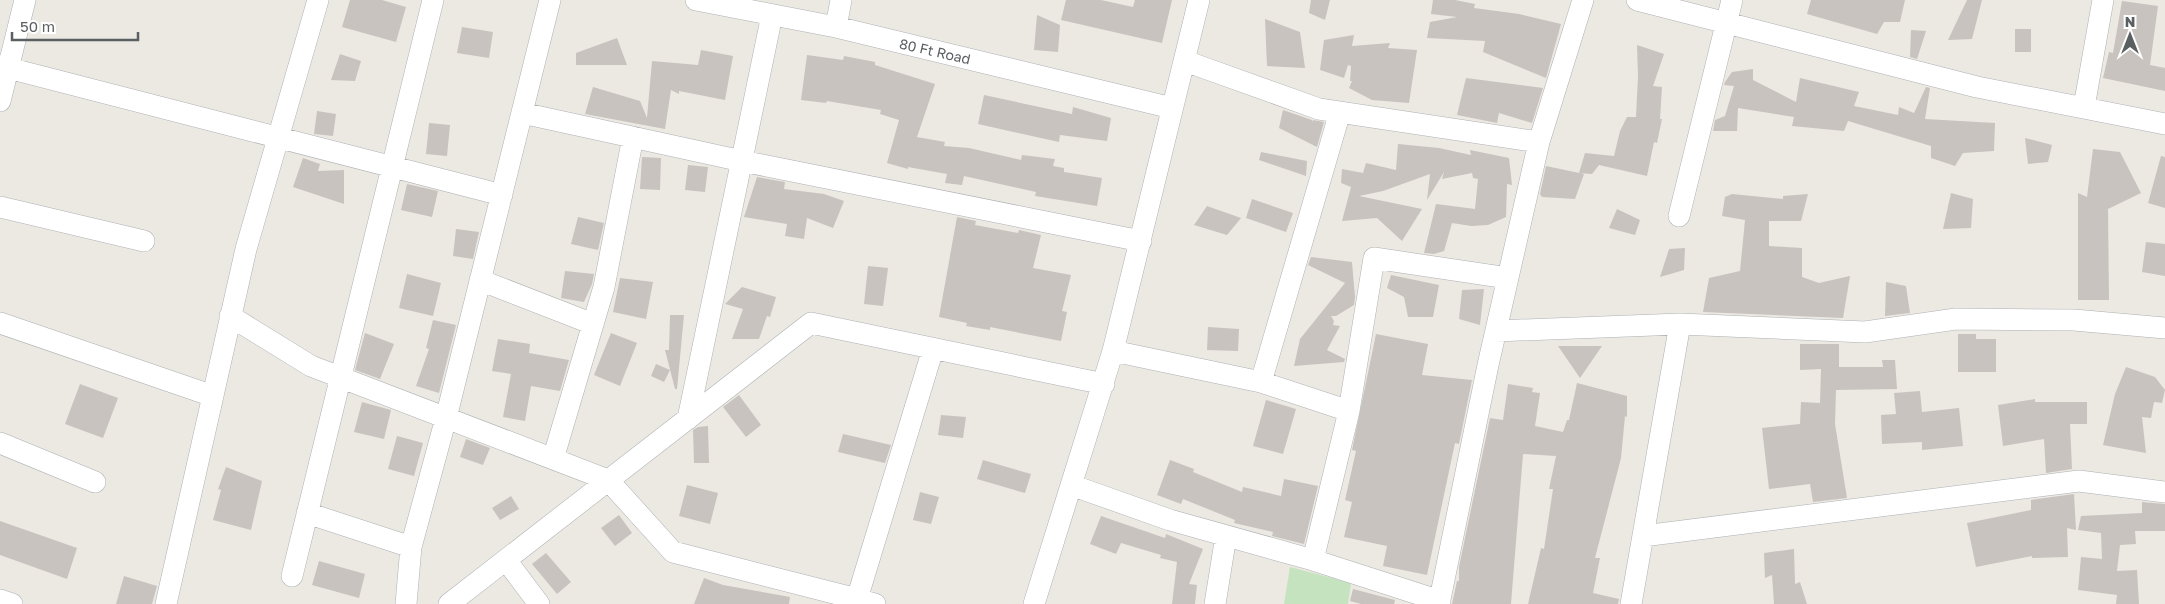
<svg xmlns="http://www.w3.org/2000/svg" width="2165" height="604" viewBox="0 0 2165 604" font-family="'Golos Text',sans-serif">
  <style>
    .green { fill: #c6e3c0 }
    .building { fill: #c8c3bf }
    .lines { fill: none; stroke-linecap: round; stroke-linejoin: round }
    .minor-casing { stroke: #adb1b4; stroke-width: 22 }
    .minor { stroke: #fff; stroke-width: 21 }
    .labels { text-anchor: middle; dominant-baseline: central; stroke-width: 4.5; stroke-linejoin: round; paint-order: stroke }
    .street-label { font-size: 14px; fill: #5a5f62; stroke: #fff }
  </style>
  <rect width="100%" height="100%" fill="#ece8e2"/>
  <path class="green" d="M1290,567L1351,583L1348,604H1284Z"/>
  <path class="building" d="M350,0H382L406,7L396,42L342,27Z
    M1066,0H1101L1133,7L1135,0H1172L1162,43L1061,20Z
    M1311,0H1330L1325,20L1309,13Z
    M1433,0H1455L1475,4L1474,8L1519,14L1561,24L1546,78L1483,52L1485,41L1427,38L1430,22L1457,17L1431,14Z
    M1811,0H1905L1900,22H1884L1877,34L1807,14Z
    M1967,0H1982L1972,39L1948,40Z
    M2122,1L2158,6L2150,65L2165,68V91L2103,78L2109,52L2113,53Z
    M1037,15L1060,25L1058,52L1034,50Z
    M1265,19L1300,32L1305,68L1267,66Z
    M462,27L493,32L489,58L457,53Z
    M2015,29H2031V52H2015Z
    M1911,30L1926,31L1917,59L1910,57Z
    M1354,35L1352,46L1390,43L1388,48L1417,50L1409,103L1372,100L1349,88L1352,81H1350L1351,66L1348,65L1344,78L1320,70L1324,40Z
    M617,38L627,65H576V53Z
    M1637,45L1664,54L1653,86L1662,87L1660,119H1662L1657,143L1654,142L1647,176L1599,165L1592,174L1579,173L1585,153L1614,156L1620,131L1627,117H1636L1638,76Z
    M701,50L733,56L725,100L679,91V94L671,90L665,129L585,114L593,87L640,101L647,118L652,61L698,65Z
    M340,54L361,61L355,81L331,80Z
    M807,55L843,60L844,56L875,62V65L935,84L917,137L945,142L944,146L969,148L1021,160L1022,155L1055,159L1053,166L1064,168V172L1102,178L1097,206L1035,196L1036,192L964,176L962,185L945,183L947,174L908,167V169L887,163L899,120L880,114L881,110L827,101L826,103L801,100Z
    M1753,69V80L1796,102L1800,78L1859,92L1854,106L1898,115L1899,107L1914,113L1926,87L1930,88L1925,119L1995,123L1994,151L1963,153L1955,166L1931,158V146L1848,121L1844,131L1792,126L1794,117L1738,108L1737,131H1713L1715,120L1725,116L1734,86L1724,85L1725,82L1732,72Z
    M1466,78L1543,88L1532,123L1499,113L1497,123L1457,115Z
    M984,95L1072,114L1073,107L1111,118L1107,141L1060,135L1059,142L978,124Z
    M1283,110L1312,120V122L1313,120L1324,122L1317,147L1279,128Z
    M317,111L336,114L333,136L314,134Z
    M429,123L450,125L447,156L426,154Z
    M2025,138L2052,145L2048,162L2028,164Z
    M1398,144L1439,148L1471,155L1470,150L1509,158L1512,185L1507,184L1506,217L1488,225L1471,226L1452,223L1444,251L1434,254L1424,253L1436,204L1475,209L1478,179L1473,178L1472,173L1442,179L1444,172L1427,200L1430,174L1383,191L1359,196L1422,209L1402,241L1377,218L1342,221L1351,187L1341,183L1342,169L1363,173L1366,163L1396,170Z
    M2093,149L2120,152L2141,193L2108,209L2109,300H2078V193L2087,197Z
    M1261,152L1307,161L1306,176L1259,160Z
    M2161,156L2165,157V208L2148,203Z
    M642,157L661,158L660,190L640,189Z
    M303,158L320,164L318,171L344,170V204L293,187Z
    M688,165L708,167L705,192L685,190Z
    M1546,166L1584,174L1575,199L1542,197L1540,194Z
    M757,177L785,182L784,189L824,194L844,201L833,228L807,218L804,239L785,236L787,224L744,217Z
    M407,184L438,191L432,217L401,210Z
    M1951,193L1973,199L1971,228L1943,229Z
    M1732,194L1783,199V196L1808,194L1801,221H1769V246L1802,248V277L1819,283L1850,276L1843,318L1703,312L1709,278L1740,271L1745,220L1722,216L1725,197Z
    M1252,199L1293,213L1286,232L1246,218Z
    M1207,206L1241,218L1227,235L1194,225Z
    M1617,209L1640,220L1635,235L1609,228Z
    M578,217L604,223L598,250L571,244Z
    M957,217L976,221L975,225L1018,233L1019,230L1041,235L1033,268L1071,275L1062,311L1067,312L1061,341L990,327V330L966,326L967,323L939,317Z
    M456,229L479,232L473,259L453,256Z
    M2146,242L2165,244V276L2142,272Z
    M1685,248L1684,270L1660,277L1669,249Z
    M1311,257L1352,262L1355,297L1354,305L1336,316H1331L1334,321L1333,325L1340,326L1327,350L1345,359L1344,362L1294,366L1300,339L1345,283L1308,265Z
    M868,266L888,268L883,306L864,304Z
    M565,271L594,274L592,284L584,302L561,298Z
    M407,274L441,283L433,316L399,308Z
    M1391,275L1439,285L1433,317H1408L1404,297L1387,288Z
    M620,278L653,282L646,319L613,312Z
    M1886,282L1906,286L1910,313L1885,316Z
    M742,287L776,297L770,317L767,316L759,339H732L743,309L725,304Z
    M1484,289L1480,325L1459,319L1462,290Z
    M670,315H684L677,389H675L665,350H669Z
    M433,320L456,325L439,393L416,386L429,349L426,348Z
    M1208,327L1239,329L1238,351L1207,350Z
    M365,333L394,344L380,379L355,370Z
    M611,333L637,343L620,386L594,375Z
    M1376,334L1428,344L1422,375L1472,380L1459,444L1455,443L1427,575L1383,566L1387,546L1344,537L1352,502L1345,500L1356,451L1352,450Z
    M1958,334H1976V339H1996V372H1958Z
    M498,339L530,344L529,353L569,360L560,391L531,386L525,421L503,417L511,374L492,371Z
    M1800,344H1839V367H1883L1882,360H1895L1897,389L1836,390L1835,424L1847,498L1813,502L1810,484L1769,489L1762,428L1800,424L1801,402L1820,403L1821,369L1800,370Z
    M1558,346H1602L1580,378Z
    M656,364L670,370L664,382L651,376Z
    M2126,367L2155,377L2165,390L2162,403L2154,402L2151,418L2142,417L2146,453L2103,445L2115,394Z
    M1577,383L1627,396V417L1625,416L1621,458L1595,558H1600L1593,593L1619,599L1618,604H1528L1541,548L1544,549L1553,489H1549L1556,456L1523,454L1511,604H1452L1457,581H1459V567L1490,418L1503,420L1508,384L1533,388L1532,392L1540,393L1535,426L1563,432L1567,420H1569Z
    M80,384L118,398L103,438L65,424Z
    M1920,391L1922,412L1959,408L1963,446L1922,450V442L1882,444L1881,415L1896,414L1894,393Z
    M739,395L761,425L746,437L723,407Z
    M2035,399V402H2087V424H2070L2072,469L2046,473L2044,439L2003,446L1998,405Z
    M1266,400L1296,409L1283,454L1253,446Z
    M362,402L391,410L384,439L354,432Z
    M941,415L966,417L963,438L938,435Z
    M708,426L709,463H694L693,430L698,427Z
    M843,434L891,445L885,463L838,452Z
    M397,436L423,443L414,476L388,469Z
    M466,439L490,448L483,465L460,457Z
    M983,460L1031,474L1025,493L977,479Z
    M1170,460L1194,469L1193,472L1242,492L1243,487L1281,496L1284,479L1318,486L1304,544L1272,536L1273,532L1234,523L1235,520L1183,499L1181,504L1157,495Z
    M226,467L262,481L251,530L213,520L221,490L218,489Z
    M687,485L718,493L710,524L679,516Z
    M920,492L939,497L931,524L913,520Z
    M2074,494L2076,530L2067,528L2068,557L2032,558V556L1976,567L1967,523L2031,510V500Z
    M511,496L519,509L500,520L492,508Z
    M2142,502L2165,504V531H2135L2136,544L2120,545L2117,571L2137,570L2139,604H2116L2117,595L2078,590L2081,557L2102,559L2101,533L2078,530L2081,516L2142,513Z
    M619,515L632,533L615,546L601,528Z
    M1101,516L1165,538L1166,534L1203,549L1189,584L1197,585L1195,604H1172L1177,562L1160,558L1161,555L1121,543L1116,554L1090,544Z
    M0,521L77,548L67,579L0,555Z
    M1794,549L1795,584L1800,582L1807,604H1774L1772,575L1765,578L1764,553Z
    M546,553L571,582L557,594L532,564Z
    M319,561L365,574L359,598L312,585Z
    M124,576L157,586L152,604H116Z
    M704,578L723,585L790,597L789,604H694Z
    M1353,589L1395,600L1394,604H1361L1350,601Z"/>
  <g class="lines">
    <defs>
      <path id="minor" d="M696,0L836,27L1172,108
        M1637,0L1977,87L2165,124
        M836,27L841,0
        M1185,61L1319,109L1539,142L1583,0
        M0,66L502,195
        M0,101L25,0
        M2084,107L2103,0
        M522,113L742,161L1141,241
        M0,207L144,241
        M1679,216L1732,0
        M480,280L593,324
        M230,316L311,366L608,480L673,552L857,599L854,604
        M0,323L213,396
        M1496,331L1680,324L1865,332L1956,319L2074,320L2165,328
        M1113,351L1261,382L1349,411
        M1261,382L1340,112
        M688,419L772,15
        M0,443L95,482
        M553,459L604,287L633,137
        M1071,485L1170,520L1313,560L1440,601
        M307,513L411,547
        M1643,536L2079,481L2165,492
        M506,560L539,604
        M1313,560L1349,411L1374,258L1508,278
        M292,576L433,0
        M0,600L12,604
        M166,604L246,249L318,0
        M406,604L411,547L446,418L550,0
        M449,604L811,323L1104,384
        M875,604L857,599L933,349
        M1034,604L1113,351L1199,0
        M1215,604L1226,536
        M1439,604L1488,365L1539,142
        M1631,604L1680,324"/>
    </defs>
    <use href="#minor" class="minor-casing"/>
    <use href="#minor" class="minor"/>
  </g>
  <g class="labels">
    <g class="street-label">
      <text transform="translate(935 51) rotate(13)">80 Ft Road</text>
    </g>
  </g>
  <g transform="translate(2130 35)" stroke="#ffffff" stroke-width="4" paint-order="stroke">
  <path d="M0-4L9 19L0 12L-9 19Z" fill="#5a5f62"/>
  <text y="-8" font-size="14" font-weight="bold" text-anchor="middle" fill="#5a5f62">N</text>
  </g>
  <path d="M12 32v8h126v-8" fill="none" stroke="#5a5f62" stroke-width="2.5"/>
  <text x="20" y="32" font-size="15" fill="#5a5f62" stroke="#ffffff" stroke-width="4" paint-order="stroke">50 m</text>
</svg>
